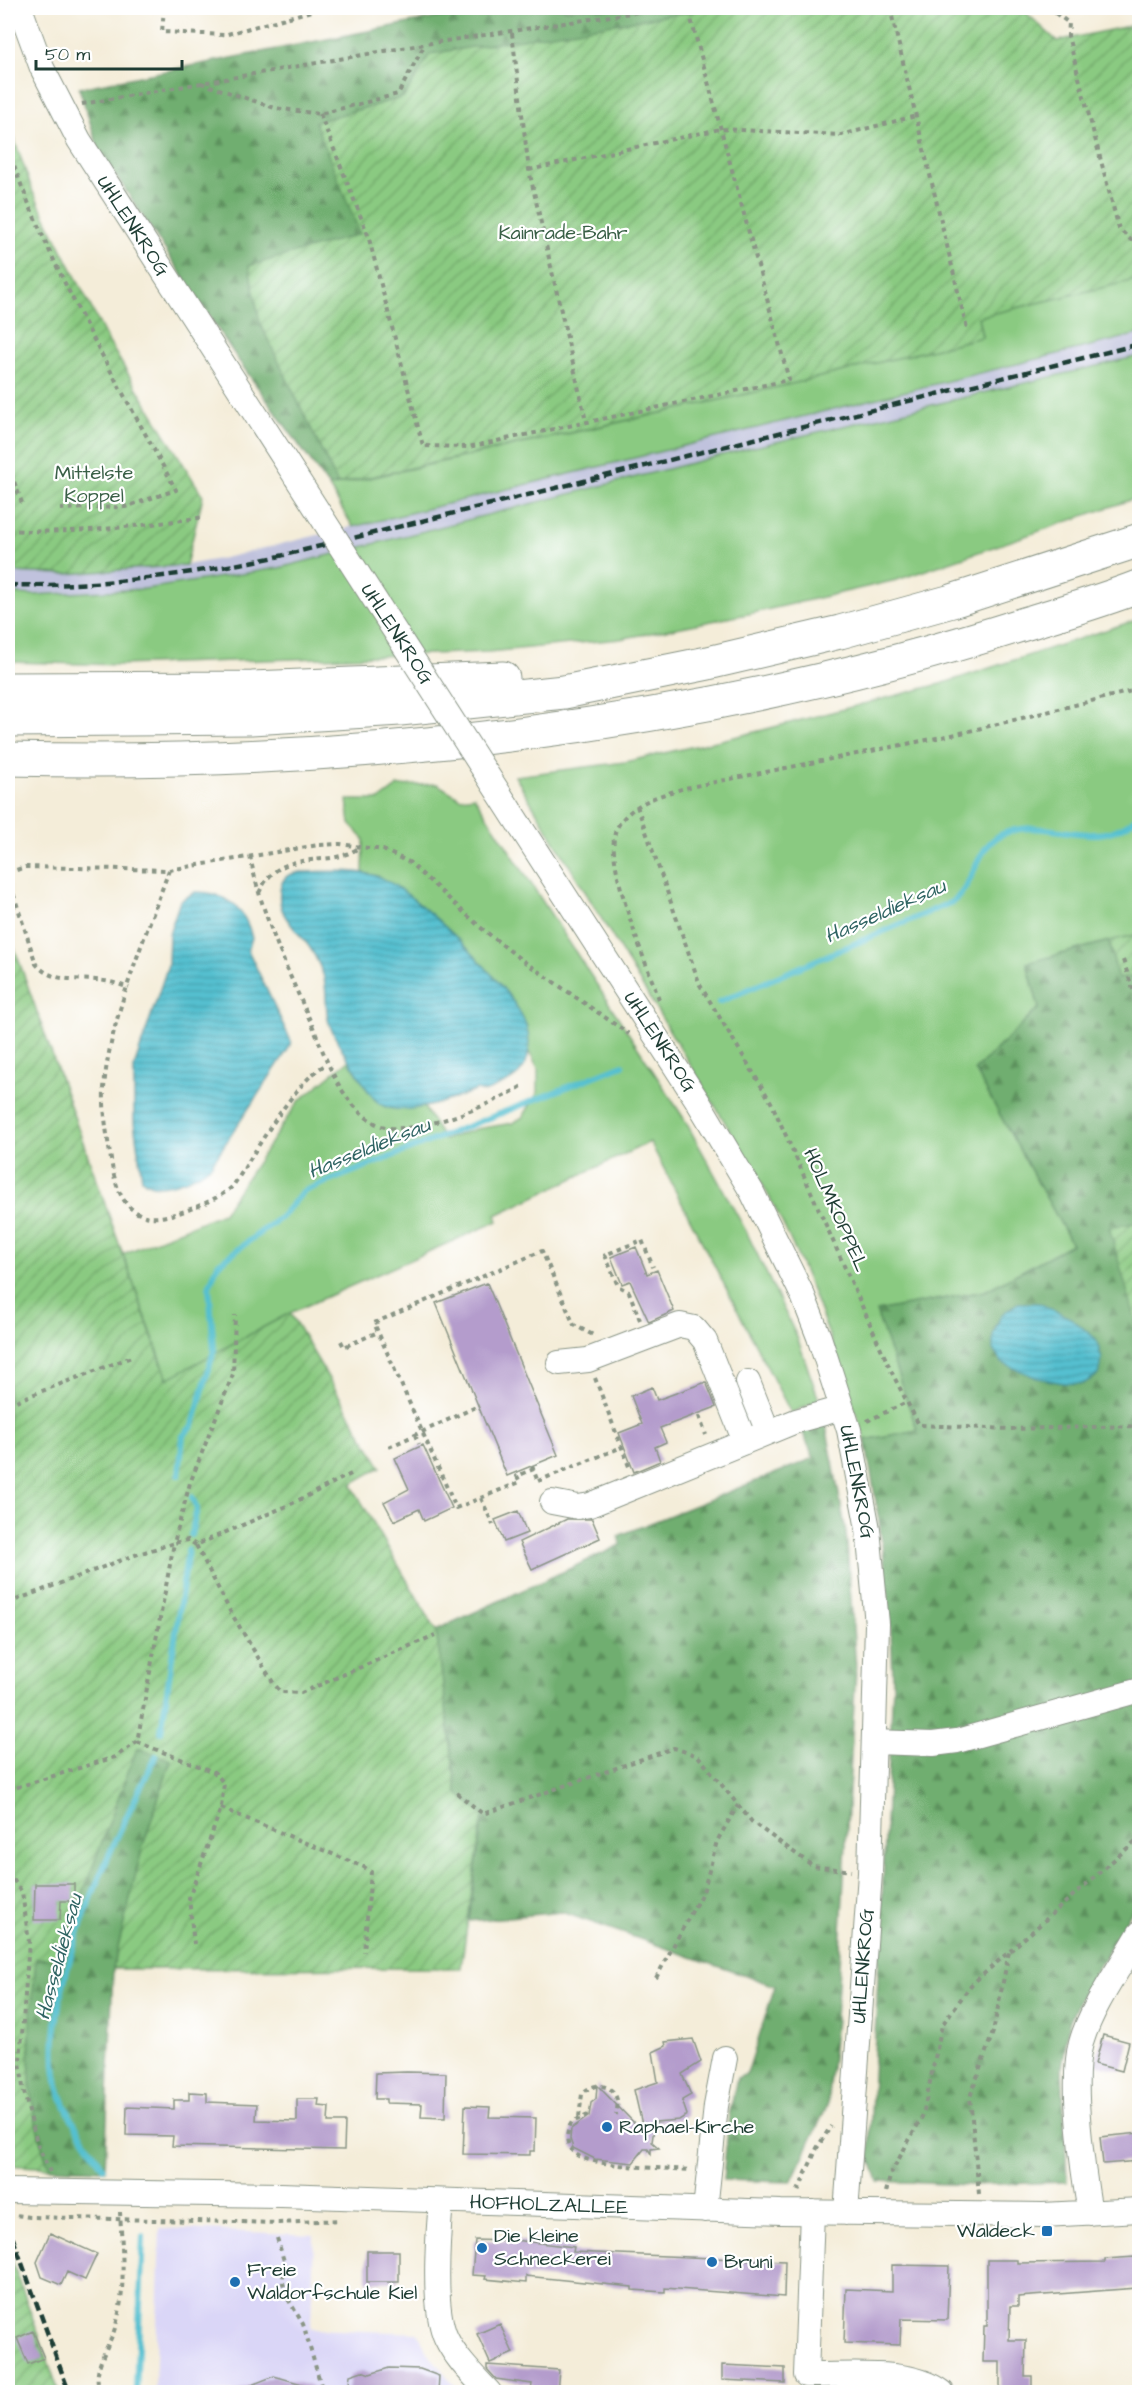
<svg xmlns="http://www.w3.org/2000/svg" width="1147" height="2400" viewBox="0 0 1147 2400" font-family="'Architects Daughter',sans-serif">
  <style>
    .built { fill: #dad6f7 }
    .railway { fill: #c0c2dd }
    .grass { fill: #8aca81; stroke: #54845a; stroke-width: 1.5 }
    .forest { fill: url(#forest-firs); stroke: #477652; stroke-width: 1.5 }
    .garden { fill: url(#garden-furrows); stroke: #54845a; stroke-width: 1.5 }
    .water { fill: url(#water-rules); stroke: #3a7e82; stroke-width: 1.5 }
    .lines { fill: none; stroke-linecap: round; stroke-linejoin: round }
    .stream { stroke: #55c0d0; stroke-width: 6 }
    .building { fill: #b49ccc }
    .minor-casing { stroke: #8a9586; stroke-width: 26 }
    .highway-casing { stroke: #8a9586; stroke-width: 35 }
    .path { stroke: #8a9586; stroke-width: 4; stroke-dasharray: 4.5 4.5; stroke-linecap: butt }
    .minor { stroke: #fff; stroke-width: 24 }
    .highway { stroke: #fff; stroke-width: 33 }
    .rail { stroke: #1f3d34; stroke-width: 4.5; stroke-dasharray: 9 4.5; stroke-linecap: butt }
    .minor-bridge-casing { stroke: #8a9586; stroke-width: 26; stroke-linecap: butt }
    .minor-bridge { stroke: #fff; stroke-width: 24 }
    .poi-dot { fill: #1f6fb2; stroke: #fff; stroke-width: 2 }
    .labels { text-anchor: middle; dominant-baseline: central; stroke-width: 4.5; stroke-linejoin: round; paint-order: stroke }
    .street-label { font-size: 20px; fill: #1f3d34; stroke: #fff }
    .park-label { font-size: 20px; fill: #3a6047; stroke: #fff }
    .poi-label { font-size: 20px; fill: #1f3d34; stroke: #fff; text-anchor: start }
    .water-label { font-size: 21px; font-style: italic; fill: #2f6463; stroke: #fff }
  </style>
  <defs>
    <pattern id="forest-firs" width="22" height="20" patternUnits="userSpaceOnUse" patternTransform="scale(1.5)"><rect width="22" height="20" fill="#6fae6f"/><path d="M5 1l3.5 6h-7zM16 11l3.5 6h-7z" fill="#5b8f5c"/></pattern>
    <pattern id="garden-furrows" width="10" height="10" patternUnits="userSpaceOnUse" patternTransform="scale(1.5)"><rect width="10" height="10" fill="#8aca81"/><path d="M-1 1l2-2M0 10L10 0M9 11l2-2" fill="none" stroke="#70a56a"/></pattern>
    <pattern id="water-rules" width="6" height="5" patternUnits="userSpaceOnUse" patternTransform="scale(1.5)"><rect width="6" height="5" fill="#55c0d0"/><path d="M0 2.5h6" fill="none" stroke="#469daa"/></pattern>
  </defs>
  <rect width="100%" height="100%" fill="#fff"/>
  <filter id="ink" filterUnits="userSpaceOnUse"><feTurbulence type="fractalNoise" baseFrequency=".0167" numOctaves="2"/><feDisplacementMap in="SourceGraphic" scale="12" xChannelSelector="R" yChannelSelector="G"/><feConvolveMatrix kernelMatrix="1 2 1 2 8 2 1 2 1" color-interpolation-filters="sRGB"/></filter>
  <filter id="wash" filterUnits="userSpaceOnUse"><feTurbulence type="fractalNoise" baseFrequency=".008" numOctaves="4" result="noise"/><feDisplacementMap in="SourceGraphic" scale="24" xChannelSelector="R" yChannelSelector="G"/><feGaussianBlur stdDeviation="1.35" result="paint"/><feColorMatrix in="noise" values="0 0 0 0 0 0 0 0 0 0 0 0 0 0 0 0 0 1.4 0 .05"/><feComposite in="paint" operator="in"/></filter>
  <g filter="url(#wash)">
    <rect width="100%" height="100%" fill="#f4edd9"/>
    <path class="built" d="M160,2228L314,2235L311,2329L419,2333L426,2351L460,2392H155Z"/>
    <path class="railway" d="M1139,334V356L742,450L279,568L145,589L33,595L8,593V572L66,574L186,565L224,558Z"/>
    <path class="grass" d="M1139,279V334L353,527L329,487L791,384L982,337L978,317Z
      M1139,356V497L897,580L753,613L620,639L488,652L121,665L8,662V593L33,595L145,589L279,568L742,450Z
      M1139,619V934L1027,963L1039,1008L975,1070L1072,1244L985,1291L877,1311L918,1430L865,1440C836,1352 807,1266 763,1185L515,776L625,762L747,734L944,683Z
      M437,784L460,798L474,796L683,1117L746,1231L797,1337L819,1400L791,1413L650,1142L496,1215L498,1221L290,1313L168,1379L123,1254L223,1213L298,1102L349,1060C375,1100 373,1111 424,1107L444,1140L476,1129L513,1123L523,1117L538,1092V1069L529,1052L527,1026L378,876L363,873L364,839L350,824L347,800H379L398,786Z"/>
    <path class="forest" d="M485,8H712L431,54L404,97L315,122L361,234L249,266L260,323L338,484L329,487L239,361L99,150L79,88Z
      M1109,941L1118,979L1140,975L1139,1222L1110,1229L1140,1332V1897L1077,2003L1069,2023L1062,2068L1067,2182L970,2185L878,2181L869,2154L893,1686C892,1602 881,1522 865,1440L917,1430L876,1311L985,1291L1072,1244L975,1070L1039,1008L1027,963Z
      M826,1425L846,1532L856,1668L836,2019L827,2106L791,2182L723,2180L729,2116L737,2078L747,2074L775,1986L562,1912L469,1921L483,1814L457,1793L436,1630L621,1545L618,1536L814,1458L800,1427Z
      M137,1748L171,1759L142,1849L113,1969L105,2170L49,2168C21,2089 29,2039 36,1958L58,1959Z"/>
    <path class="garden" d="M712,8H1021L1057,41L1139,24V279L978,317L982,337L791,384L338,484L260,323L249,266L360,234L315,122L404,97L430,54Z
      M8,122L33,192L108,341L203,496L186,565L66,574L8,572Z
      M8,930L167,1379L290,1313L381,1467L351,1484L436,1630L457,1793L483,1814L461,1968L113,1969L142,1849L171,1760L137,1748L58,1959L36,1958C29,2039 21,2089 49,2168L8,2165Z
      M1139,934V975L1118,979L1109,941Z
      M1139,1222H1140L1139,1332L1109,1228Z
      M8,2249L59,2392H8Z"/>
    <path class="water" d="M301,872C325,872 356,868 379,877C414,890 515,989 526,1025C530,1038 530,1053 525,1065C517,1081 498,1086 484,1092L477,1090C454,1099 403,1119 380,1104C369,1096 363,1082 356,1071C346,1055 335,1041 329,1023C324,1006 328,990 323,974C319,964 314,953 308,945C294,927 274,912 281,886C284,875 290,874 301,872Z
      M195,892C225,891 246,909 252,938L248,950L291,1041L289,1048L211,1165C198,1178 156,1195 142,1179L134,1122V1067L168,965L169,934L180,901Z
      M1018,1303H1039L1072,1319L1096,1339L1102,1359L1098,1375L1083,1384L1063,1383L1037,1378L1002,1363L993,1350V1335L1001,1315Z"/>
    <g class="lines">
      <path class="stream" d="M719,1002L952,902C977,885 974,842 1008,832C1055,817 1098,856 1140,814
        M179,1475L183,1436L193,1425L214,1350L209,1287L218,1264L281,1217L304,1191L623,1065
        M191,1535L197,1509L192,1497
        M161,1732L188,1550
        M103,2168C85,2139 61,2110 56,2075C43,1982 115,1839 156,1756
        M136,2392L143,2237"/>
    </g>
    <g id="blocks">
      <path class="building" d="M636,1247L647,1274L657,1270L674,1311L649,1322L630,1281L622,1284L611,1257Z
        M487,1283L558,1455L507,1476L436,1303Z
        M706,1382L716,1407L660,1428L666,1442L655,1447L660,1461L634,1472L619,1433L642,1424L631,1396L652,1387L657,1400Z
        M423,1445L452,1508L424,1521L419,1509L394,1521L384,1502L409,1489L395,1458Z
        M518,1511L527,1533L504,1542L495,1520Z
        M567,1519H592L600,1538L532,1569L519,1542Z
        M35,1884H74V1901H61L60,1920H34Z
        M1103,2035L1129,2042L1122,2071L1095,2064Z
        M693,2039L701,2062L682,2074L691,2095L682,2100L687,2115L679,2120L655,2122L652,2142L659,2148L651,2149V2154L648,2149H644L633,2163L595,2159L573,2148L570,2139L571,2129L589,2116L591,2103L596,2099L597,2085L644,2133L634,2090L658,2082L653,2052L666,2046L665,2042Z
        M407,2072L446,2073L445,2118L421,2117L422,2104L386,2103V2099H375L376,2073Z
        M189,2092L207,2093V2102L257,2104L256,2120L297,2121V2099H319L318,2106L329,2107L328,2122H345L344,2150L172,2146L173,2136L126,2135L127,2107L174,2109V2100H189Z
        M465,2106L490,2107L489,2117L536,2118L535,2151H530V2155L463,2154Z
        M1140,2133V2161L1103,2164L1100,2137Z
        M50,2233L97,2254L85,2280L67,2272L61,2285L42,2277L37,2262Z
        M505,2239L574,2247L573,2252L785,2261L784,2297L665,2288V2292L632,2290V2287L526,2276V2283L485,2279L486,2276L472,2275L475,2240L505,2241Z
        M367,2251H399V2282H367Z
        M1135,2257L1137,2288L1018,2297V2306H1010L1009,2340H1026L1025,2376H1032V2392H1000V2362H983L984,2326H987V2260H1017V2263L1105,2262V2259Z
        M892,2265L949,2266L947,2320L901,2319L900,2345L844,2343L846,2289L892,2291Z
        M500,2324L513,2353L490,2363L477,2334Z
        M33,2331L44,2358L28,2364L17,2338Z
        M487,2365L559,2370L557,2392H531L532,2384L496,2379L487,2369Z
        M722,2365L785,2368V2383L722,2380Z
        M389,2368L420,2369L439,2376L438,2392H348L350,2375L362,2371L370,2374Z
        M274,2376L316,2388V2392H234Z"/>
    </g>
  </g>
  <g filter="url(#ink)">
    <use href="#blocks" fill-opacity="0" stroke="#8a9586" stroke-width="1.5"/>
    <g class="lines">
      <defs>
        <path id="minor" d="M20,8L42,68L79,140L296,477
          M520,826L697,1100L752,1192L803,1296L819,1337L849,1430L868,1529L877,1624L870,1873L846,2213
          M559,1363L588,1360L680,1325L694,1328L705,1341L745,1442
          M748,1382L768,1432
          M552,1502L578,1507L590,1505L796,1421L842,1408
          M874,1742L933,1744L957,1741L1140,1690
          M8,2191L281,2195L781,2212L1043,2215L1140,2210
          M441,2201C438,2235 432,2308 446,2338C456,2359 474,2376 489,2392
          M705,2210L716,2106L725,2058
          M812,2212L806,2375C846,2376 910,2368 942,2392
          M1090,2213C1083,2172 1070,2081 1081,2043C1092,2005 1120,1968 1140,1933"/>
        <path id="highway" d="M8,689L252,688L503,678
          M8,720L251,718L400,709L564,692L708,663L840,632L952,601L1140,540
          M8,759C349,767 698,728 1024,624C1063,612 1102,601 1140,586"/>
      </defs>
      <use href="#minor" class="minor-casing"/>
      <use href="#highway" class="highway-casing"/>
      <path class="path" d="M164,8L162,32L224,35L322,8
        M890,8L967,329
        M1048,8L1069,23L1068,36L1119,229L1131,240L1140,239
        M512,33L529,170L586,421
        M201,83L275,108L320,114L398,94L425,44
        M82,104L425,44L664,8
        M320,114L368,235L423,446L468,447L789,380L688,8
        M8,149C49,268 116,379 176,490L125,507L59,509
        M529,170L720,129L841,135L916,116
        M8,465L22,503
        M8,530C75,535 139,526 205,517
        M637,806L700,985L771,1102L891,1371L919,1425L1010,1429L1140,1426
        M250,856C262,917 288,971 313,1027C323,1051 331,1075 346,1096C355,1108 370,1124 385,1127C417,1135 494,1104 522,1086
        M169,870C147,933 108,1023 104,1089C103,1115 108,1141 112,1166C116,1188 124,1213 150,1217C170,1220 219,1200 233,1186C255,1153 294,1081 327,1064
        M8,873L25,867L169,870L319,845L340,844L383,850L409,862L480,927L519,958L629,1034
        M8,877L36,964C54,985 80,977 105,981C113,982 121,985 129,988
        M259,893C282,843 325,872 360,847
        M1123,960L1140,1010
        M659,999C647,966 603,859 616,830C628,804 660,795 685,788L957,734L1140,689
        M640,1320L629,1292L618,1286L605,1255L642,1240L653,1267
        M341,1341L344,1347L378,1332
        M595,1378L630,1469
        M8,1404L134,1356
        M699,1416L706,1435
        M867,1421L907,1402
        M415,1435L419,1444
        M389,1447L476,1407
        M532,1466L538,1482
        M534,1469L517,1476L520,1482L456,1508L374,1323L542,1251L574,1325L593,1335
        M351,1474L289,1505L196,1545L230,1611L274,1684L281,1692L301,1693L435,1635
        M538,1481L622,1447
        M481,1498L493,1525
        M196,1545L188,1540L174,1543L190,1483L233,1374L235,1315
        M8,1603L135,1555L174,1543L137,1742L115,1757L8,1790
        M137,1742L214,1772L224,1783L221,1808L189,1898L194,1944
        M457,1793L483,1814L674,1748L698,1756L752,1822L813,1866L851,1871
        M221,1808L364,1867L371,1872L364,1952
        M8,1872L22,1892L29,1942L20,2061L23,2088L37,2143L50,2172
        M656,1978L704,1889L717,1841L738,1805
        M588,2115L572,2122C565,2133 565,2147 577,2155C595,2167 666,2168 690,2170
        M579,2117L582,2094C592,2082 613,2083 617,2100C618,2105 617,2111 616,2115
        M798,2191L817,2148L831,2126
        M886,2192L891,2173L923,2115L942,2025L971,1985L1140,1837
        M979,2194L970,2097L993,2032L1009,1952
        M8,2214L30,2217L279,2223L340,2220
        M277,2238L284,2261L283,2283L288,2299L303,2324L323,2392
        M100,2392C92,2370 106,2352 114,2331C127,2294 122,2251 120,2212"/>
      <use href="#minor" class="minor"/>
      <use href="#highway" class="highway"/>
      <path class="rail" d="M8,585C99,587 186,575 276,557L1140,344
        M8,2225L69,2392"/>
      <defs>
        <path id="minor-bridge" d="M296,477L520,826"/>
      </defs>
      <use href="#minor-bridge" class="minor-bridge-casing"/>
      <use href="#minor-bridge" class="minor-bridge"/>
    </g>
  </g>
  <g class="poi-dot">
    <circle cx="607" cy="2127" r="6"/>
    <rect x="1041" y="2225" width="12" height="12" rx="3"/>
    <circle cx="482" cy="2248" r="6"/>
    <circle cx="712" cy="2262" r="6"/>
    <circle cx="235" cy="2282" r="6"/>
  </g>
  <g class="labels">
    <g class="street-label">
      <text transform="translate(133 226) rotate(57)">UHLENKROG</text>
      <text transform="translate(397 634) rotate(57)">UHLENKROG</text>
      <text transform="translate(660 1042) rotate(57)">UHLENKROG</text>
      <text transform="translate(836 1210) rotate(66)">HOLMKOPPEL</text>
      <text transform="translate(857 1482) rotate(79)">UHLENKROG</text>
      <text transform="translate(863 1966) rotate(-86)">UHLENKROG</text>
      <text transform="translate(549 2205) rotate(2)">HOFHOLZALLEE</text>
    </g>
    <g class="park-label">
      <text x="563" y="233">Kainrade-Bahr</text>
      <text x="94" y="473">Mittelste<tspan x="94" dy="23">Koppel</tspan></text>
    </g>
    <g class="poi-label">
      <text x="619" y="2127">Raphael-Kirche</text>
      <text x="1035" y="2231" text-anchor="end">Waldeck</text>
      <text x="494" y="2236">Die kleine<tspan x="494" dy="23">Schneckerei</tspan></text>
      <text x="724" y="2262">Bruni</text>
      <text x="247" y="2270">Freie<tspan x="247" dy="23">Waldorfschule Kiel</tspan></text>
    </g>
    <g class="water-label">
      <text transform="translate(885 911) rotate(-24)">Hasseldieksau</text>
      <text transform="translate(369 1148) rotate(-22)">Hasseldieksau</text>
      <text transform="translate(59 1957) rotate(-75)">Hasseldieksau</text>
    </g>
  </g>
  <rect width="1147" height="2400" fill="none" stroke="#fff" stroke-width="30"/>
  <path d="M36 60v9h146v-9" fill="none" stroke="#1f3d34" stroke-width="3"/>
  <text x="45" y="60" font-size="18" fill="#1f3d34" stroke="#ffffff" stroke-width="4.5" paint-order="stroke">50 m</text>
</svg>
